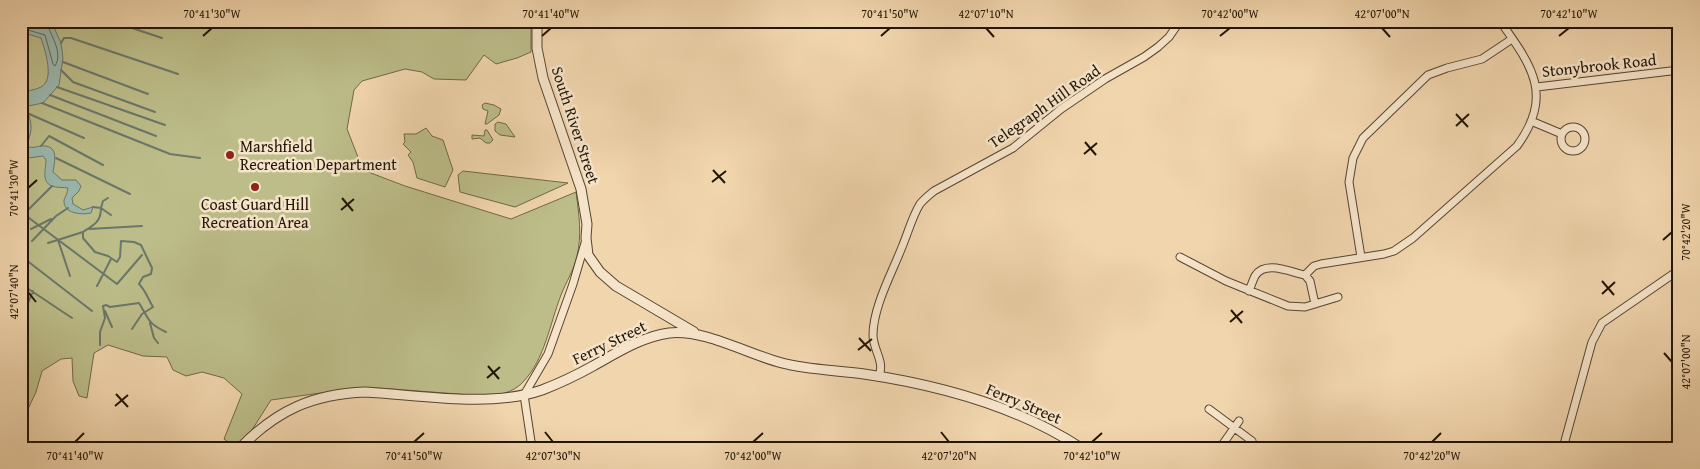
<svg xmlns="http://www.w3.org/2000/svg" width="1700" height="469" viewBox="0 0 1700 469" font-family="'Gentium Book Plus',serif">
  <style>
    .green { fill: #bcbd89; stroke: #6e6947 }
    .water { fill: #9bb8ae; stroke: #6a776a }
    .lines { fill: none; stroke-linecap: round; stroke-linejoin: round }
    .shore { stroke: #5e665a; stroke-width: 1 }
    .stream { stroke: #6a776a; stroke-width: 2 }
    .minor-casing { stroke: #55452f; stroke-width: 9 }
    .tertiary-casing { stroke: #55452f; stroke-width: 11 }
    .minor { stroke: #f6e4ca; stroke-width: 7 }
    .tertiary { stroke: #f6e4ca; stroke-width: 9 }
    .ticks { fill: none; stroke: #211505; stroke-width: 2 }
    .poi-dot { fill: #8f2418; stroke: #f6e4ca; stroke-width: 2 }
    .labels { text-anchor: middle; dominant-baseline: central; stroke-width: 5; stroke-linejoin: round; paint-order: stroke }
    .street-label { font-size: 16px; fill: #211505; stroke: #f6e4ca }
    .poi-label { font-size: 16px; fill: #211505; stroke: #f6e4ca; text-anchor: start }
    .neatline { fill: none; stroke: #211505; stroke-width: 2 }
    .ticks-label { font-size: 12px; text-anchor: middle; fill: #211505 }
  </style>
  <rect width="100%" height="100%" fill="#f1d5ad"/>
  <filter id="stains"><feTurbulence type="fractalNoise" baseFrequency=".004" numOctaves="4"/><feColorMatrix values="0 0 0 0 .2 0 0 0 0 .09 0 0 0 0 .02 0 0 0 .5 -.17"/></filter>
  <radialGradient id="worn" r=".72"><stop offset=".6" stop-color="#630" stop-opacity="0"/><stop offset="1" stop-color="#630" stop-opacity=".3"/></radialGradient>
  <path class="green" d="M21,21H531V52L517,58L496,64L484,55L466,80L434,79L422,72L405,69L362,81L354,90L347,129L363,170L405,186L511,219L576,192C579,214 582,235 577,256C574,270 566,282 561,295C550,323 545,359 523,382C513,393 499,395 485,396L378,388H356L271,400L245,441L234,446L224,439L242,394L224,378L202,372L186,376L173,370L167,357L143,356L108,345L94,353L87,398L79,396L73,381L72,358L61,359L42,371L36,392L21,424Z
    M485,103L494,105L501,109L499,115L487,124H485L488,111L483,109L482,105Z
    M498,122L506,124L515,137L500,135L495,131V124Z
    M426,128L432,136L443,140L453,170L445,187L417,178L413,162L408,155L411,152L403,144L405,142L404,134H416Z
    M485,130H487L493,140L490,143H486L480,138L472,139V135L484,136Z
    M463,171L568,183L515,207L460,192L458,175Z"/>
  <path class="water" d="M21,21H51L61,43L63,58L59,85L43,103L28,106C27,114 31,119 31,126C32,133 27,140 28,147C33,148 35,147 40,146C59,144 55,160 53,172L62,180H76L81,186L79,191L72,198L73,204L83,210L93,207L91,213C82,215 63,214 64,200C65,197 68,192 68,188C64,187 56,188 52,186C41,182 46,168 46,160L43,156L21,159V93C27,91 35,90 41,87C55,80 45,50 41,38L21,32Z"/>
  <g class="lines">
    <path class="shore" d="M21,28L45,35L53,64L55,66C64,51 49,35 47,21
      M21,97H25L27,100C19,112 27,116 26,127C26,137 21,141 24,152L21,154"/>
    <path class="stream" d="M111,21L162,38
      M61,43L64,38H71L178,74
      M63,62L148,94
      M61,70L73,82L155,112
      M57,87L165,125
      M50,95L156,136
      M42,103L170,154L200,158
      M27,113L84,138
      M41,146L49,136L103,165
      M56,158L130,194
      M108,198L103,201L101,208L111,215
      M93,207L101,208C101,222 94,225 83,232V238L95,252L108,256L117,262L120,257L121,241L134,242L141,245L152,268L151,274L143,277L139,284C146,291 148,299 153,307L142,314L132,329
      M21,212L117,284L142,255
      M21,217L52,186
      M31,229L51,219
      M89,229L142,226
      M58,240L70,276
      M32,241L56,216L68,208
      M48,243L83,232
      M21,256L92,311
      M21,284L72,318
      M97,286L111,259
      M105,311L112,327
      M21,319L33,291
      M150,323L154,338L158,343
      M100,345V332L105,318L103,306L106,305L110,307L139,303C149,319 147,323 166,332"/>
    <defs>
      <path id="minor" d="M1537,87L1679,70
        M1531,121L1562,134
        M1561 139a12 12 0 1 1 24 0a12 12 0 1 1-24 0Z
        M1180,257L1226,281L1288,306L1305,307L1338,297
        M1361,257L1349,182L1353,158L1363,138L1428,75L1447,68L1482,59L1512,39
        M1305,275L1310,281L1315,304
        M1249,291C1251,286 1253,280 1255,276C1265,260 1290,272 1305,275L1314,266L1321,264L1384,254L1394,251L1413,238L1517,146C1554,95 1532,66 1500,21
        M879,376C885,361 873,350 873,335C873,307 892,273 902,247C908,233 912,217 920,204C924,199 929,195 934,191L1013,148L1061,109L1105,79L1144,57L1158,47L1169,37L1180,21
        M1209,409L1252,441
        M532,448L524,395L548,354L573,284L585,243
        M1220,448L1239,421
        M1563,448L1592,342L1602,323L1679,270"/>
      <path id="tertiary" d="M537,21V48L543,78L581,189L587,224L586,238L588,255L600,272L616,286L694,332
        M240,448C277,410 313,394 365,392C420,395 490,408 542,390C560,383 577,375 593,366C618,352 641,337 669,333C705,329 747,354 782,363C808,370 837,370 864,374C939,385 1017,406 1081,448"/>
    </defs>
    <use href="#minor" class="minor-casing"/>
    <use href="#tertiary" class="tertiary-casing"/>
    <use href="#minor" class="minor"/>
    <use href="#tertiary" class="tertiary"/>
  </g>
  <path class="ticks" d="M986,28L994,37M1382,28L1390,37M203,36L212,28M542,36L551,28M881,36L890,28M1220,36L1230,28M1559,36L1569,28M1456,114L1468,127M1456,126L1469,114M1085,142L1096,155M1084,154L1097,143M713,170L725,183M712,182L726,171M28,188L37,180M342,198L353,211M341,210L354,199M1663,240L1672,232M1602,281L1614,295M28,292L36,302M1602,294L1615,282M1231,310L1242,323M1230,322L1243,311M859,338L871,351M858,350L872,339M1664,353L1672,362M488,366L499,379M487,378L500,367M116,394L128,407M115,406L128,395M545,432L553,442M941,432L949,442M75,442L84,433M414,442L424,433M753,442L763,433M1092,442L1102,433M1432,442L1441,433"/>
  <g class="poi-dot">
    <circle cx="230" cy="155" r="5"/>
    <circle cx="255" cy="187" r="5"/>
  </g>
  <g class="labels">
    <g class="street-label">
      <text transform="translate(1599 65) rotate(-6)">Stonybrook Road</text>
      <text transform="translate(1044 106) rotate(-35)">Telegraph Hill Road</text>
      <text transform="translate(576 125) rotate(72)">South River Street</text>
      <text transform="translate(609 342) rotate(-26)">Ferry Street</text>
      <text transform="translate(1024 403) rotate(23)">Ferry Street</text>
    </g>
    <g class="poi-label">
      <text x="240" y="146">Marshfield<tspan x="240" dy="18">Recreation Department</tspan></text>
      <text x="255" y="204" text-anchor="middle">Coast Guard Hill<tspan x="255" dy="18">Recreation Area</tspan></text>
    </g>
  </g>
  <rect width="1700" height="469" fill="none" stroke="#f1d5ad" stroke-width="55"/>
  <rect x="28" y="28" width="1644" height="414" class="neatline"/>
  <g class="ticks-label">
    <text x="212" y="18">70°41'30"W</text>
    <text x="551" y="18">70°41'40"W</text>
    <text x="890" y="18">70°41'50"W</text>
    <text x="986" y="18">42°07'10"N</text>
    <text x="1230" y="18">70°42'00"W</text>
    <text x="1382" y="18">42°07'00"N</text>
    <text x="1569" y="18">70°42'10"W</text>
    <text transform="translate(14 188) rotate(-90)" y="4">70°41'30"W</text>
    <text transform="translate(1686 232) rotate(-90)" y="4">70°42'20"W</text>
    <text transform="translate(14 292) rotate(-90)" y="4">42°07'40"N</text>
    <text transform="translate(1686 362) rotate(-90)" y="4">42°07'00"N</text>
    <text x="75" y="460">70°41'40"W</text>
    <text x="414" y="460">70°41'50"W</text>
    <text x="553" y="460">42°07'30"N</text>
    <text x="753" y="460">70°42'00"W</text>
    <text x="949" y="460">42°07'20"N</text>
    <text x="1092" y="460">70°42'10"W</text>
    <text x="1432" y="460">70°42'20"W</text>
  </g>
  <rect width="100%" height="100%" filter="url(#stains)"/>
  <rect width="100%" height="100%" fill="url(#worn)"/>
</svg>
